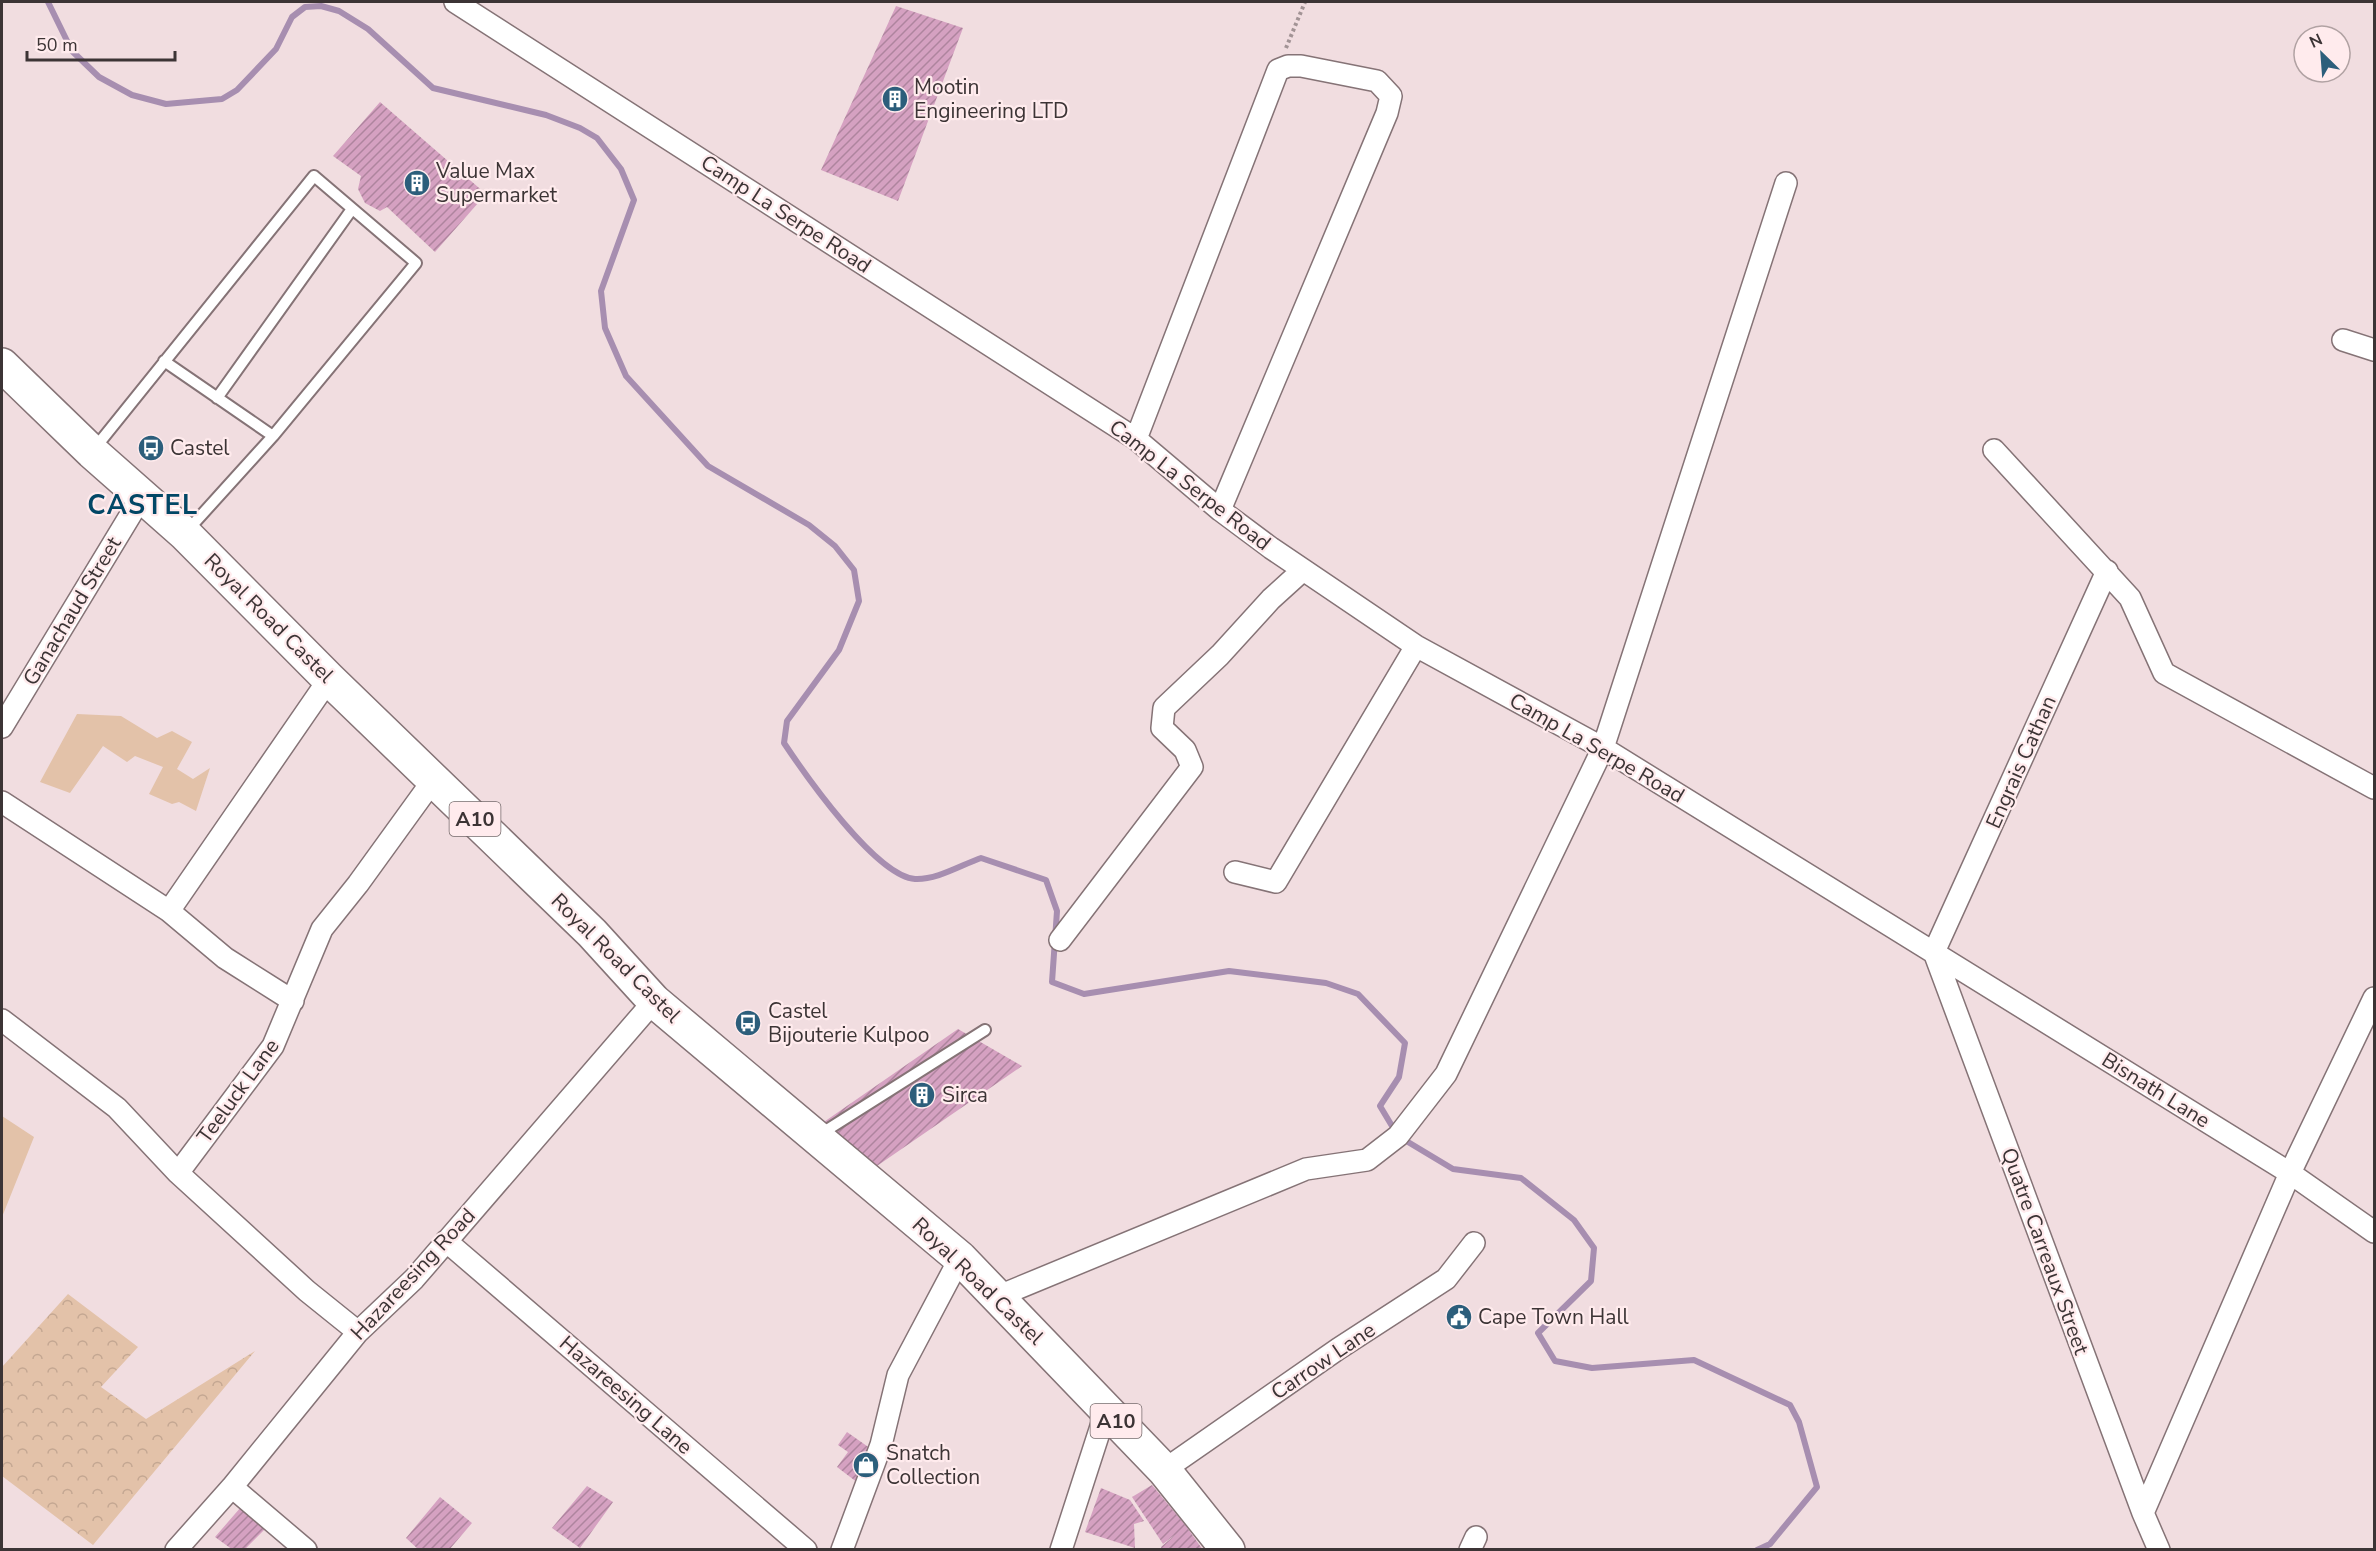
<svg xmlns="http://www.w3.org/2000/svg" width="2376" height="1551" viewBox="0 0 2376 1551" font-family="'Nunito Sans',sans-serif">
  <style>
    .green { fill: #e3c2a9 }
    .forest { fill: url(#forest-crowns) }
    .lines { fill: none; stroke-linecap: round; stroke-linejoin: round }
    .stream { stroke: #a78eb0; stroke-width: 6 }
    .building { fill: url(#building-hatch) }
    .service-casing { stroke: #857376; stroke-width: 14 }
    .minor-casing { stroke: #857376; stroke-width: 24 }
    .primary-casing { stroke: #857376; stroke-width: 36 }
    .path { stroke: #a29395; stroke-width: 4; stroke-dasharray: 3 3; stroke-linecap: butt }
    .service { stroke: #fff; stroke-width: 10 }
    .minor { stroke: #fff; stroke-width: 21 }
    .primary { stroke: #fff; stroke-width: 33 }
    .labels { text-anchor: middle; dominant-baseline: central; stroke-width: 4.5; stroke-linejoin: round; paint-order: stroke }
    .shield { fill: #ffebed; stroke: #766b6c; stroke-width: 1.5 }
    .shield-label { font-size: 20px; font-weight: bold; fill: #3c3435 }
    .poi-label { font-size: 21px; fill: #3c3435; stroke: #ffebed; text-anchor: start }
    .street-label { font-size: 21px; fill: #3c3435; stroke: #ffebed }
    .district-label { font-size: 27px; font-weight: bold; letter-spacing: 1.5px; fill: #024766; stroke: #ffebed }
  </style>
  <defs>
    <pattern id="forest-crowns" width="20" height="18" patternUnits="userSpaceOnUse" patternTransform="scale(1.5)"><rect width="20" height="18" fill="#e3c2a9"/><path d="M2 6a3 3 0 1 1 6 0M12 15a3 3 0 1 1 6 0" fill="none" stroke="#c4a792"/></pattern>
    <pattern id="building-hatch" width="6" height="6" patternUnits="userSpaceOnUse" patternTransform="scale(1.5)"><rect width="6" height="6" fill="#d5a1c1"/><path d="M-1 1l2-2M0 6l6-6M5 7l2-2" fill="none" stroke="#ae849e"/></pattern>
  </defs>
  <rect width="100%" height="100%" fill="#f1dde0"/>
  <path class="green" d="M77,714L121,716L157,738L172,731L192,742L177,769L193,779L210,768L196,811L179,802L172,804L149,794L163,767L135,756L127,762L103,746L70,793L40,782Z
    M2,1116L34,1137L2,1217Z"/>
  <path class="forest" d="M68,1294L138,1347L101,1387L146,1419L255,1351L93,1545L2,1476V1367Z"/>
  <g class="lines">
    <path class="stream" d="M48,2L72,51L99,77L132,95L166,104L222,99L237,90L276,49L292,17L305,7L321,6L339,11L368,29L433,88L546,115L580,128L597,138L621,169L634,200L601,291L605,328L626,376L708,466L809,525L835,546L854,570L859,601L839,650L787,721L784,743C806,776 876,876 915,879C937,880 961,865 981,858L1046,880L1057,911L1052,982L1084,994L1229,971L1326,983L1358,994L1405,1043L1399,1077L1380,1106L1398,1136L1453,1169L1521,1178L1574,1220L1594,1248L1591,1281L1538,1333L1555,1361L1592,1368L1694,1360L1790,1405L1799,1422L1817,1487L1770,1544L1757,1550"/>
  </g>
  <path class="building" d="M896,6L963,28L898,201L821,170Z
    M380,102L486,194L435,252L387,207L380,211L365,203L358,189L361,176L333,156Z
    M958,1029L1022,1066L874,1168L821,1124Z
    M847,1432L874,1451L862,1486L837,1467L848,1452L838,1445Z
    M1152,1485L1186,1526L1203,1550H1162L1161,1547L1176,1534L1163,1544L1132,1497Z
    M587,1486L613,1502L580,1548L552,1528Z
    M1101,1488L1130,1500L1144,1521L1134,1524L1135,1548L1085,1532Z
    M440,1497L472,1523L449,1550H419L406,1538Z
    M241,1507L265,1529L244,1550H233L215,1537Z"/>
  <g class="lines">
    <defs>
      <path id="service" d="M164,361L273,436
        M217,398L352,209
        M95,448L314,176L416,263L273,436L187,531
        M819,1135L985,1030"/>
      <path id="minor" d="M455,2L1136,439L1220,510L1271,548L1416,646L1603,748L2290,1173L2374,1232
        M2343,340L2374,350
        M1136,439L1278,70L1288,66H1301L1377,81L1391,96L1387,113L1220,510
        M1994,450L2130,598L2164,673L2374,788
        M2,727L142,496
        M2,802L169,911L225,958L293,1001
        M1235,872L1276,882L1416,646
        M169,911L329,679
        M1060,940L1192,767L1185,750L1162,728L1164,708L1220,655L1271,599L1303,570
        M1934,952L2143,1513L2159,1550
        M1934,952L2107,571
        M2,1020L117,1108L178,1173L307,1291L358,1332
        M178,1173L273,1046L322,929L358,884L434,779
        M446,1241L806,1550
        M999,1296L1306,1169L1367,1160L1398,1136L1446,1074L1603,748L1786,183
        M1164,1470L1338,1349L1446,1279L1474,1243
        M232,1487L306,1550
        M2143,1513L2290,1173L2374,998
        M176,1550L232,1487L358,1332L414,1279L654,1001
        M842,1550L881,1445L898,1375L960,1258
        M1061,1550L1106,1411
        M1470,1550L1476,1537"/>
      <path id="primary" d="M2,365L92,452L185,534L329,679L592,933L654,1001L960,1258L1164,1470L1228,1550"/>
    </defs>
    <use href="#service" class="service-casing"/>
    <use href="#minor" class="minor-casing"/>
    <use href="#primary" class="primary-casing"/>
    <path class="path" d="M1286,48L1305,2"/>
    <use href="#service" class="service"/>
    <use href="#minor" class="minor"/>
    <use href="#primary" class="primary"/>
  </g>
  <defs>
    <symbol id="building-disc" viewBox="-11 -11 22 22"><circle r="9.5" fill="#2c5e7b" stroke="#ffebed"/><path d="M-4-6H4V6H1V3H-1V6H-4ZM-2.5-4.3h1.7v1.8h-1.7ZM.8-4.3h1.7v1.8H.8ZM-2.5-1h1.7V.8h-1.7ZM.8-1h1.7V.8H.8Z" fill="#fff"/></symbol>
    <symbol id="bus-disc" viewBox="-11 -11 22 22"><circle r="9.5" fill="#2c5e7b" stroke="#ffebed"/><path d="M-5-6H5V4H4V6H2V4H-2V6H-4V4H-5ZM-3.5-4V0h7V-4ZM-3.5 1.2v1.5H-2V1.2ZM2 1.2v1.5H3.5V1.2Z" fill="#fff"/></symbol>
    <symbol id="civic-disc" viewBox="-11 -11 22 22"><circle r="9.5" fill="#2c5e7b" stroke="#ffebed"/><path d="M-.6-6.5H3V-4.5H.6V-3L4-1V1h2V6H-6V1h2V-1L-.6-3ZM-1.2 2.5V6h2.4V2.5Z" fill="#fff"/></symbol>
    <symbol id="shop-disc" viewBox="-11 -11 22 22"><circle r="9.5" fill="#2c5e7b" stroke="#ffebed"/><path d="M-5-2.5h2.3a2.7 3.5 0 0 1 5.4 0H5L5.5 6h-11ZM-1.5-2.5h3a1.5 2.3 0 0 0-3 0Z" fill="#fff"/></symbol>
  </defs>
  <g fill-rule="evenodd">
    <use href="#building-disc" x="880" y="84" width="30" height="30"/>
    <use href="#building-disc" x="402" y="168" width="30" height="30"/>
    <use href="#bus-disc" x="136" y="433" width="30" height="30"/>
    <use href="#bus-disc" x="733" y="1008" width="30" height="30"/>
    <use href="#building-disc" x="907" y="1080" width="30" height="30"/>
    <use href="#civic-disc" x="1444" y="1302" width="30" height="30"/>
    <use href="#shop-disc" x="851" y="1450" width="30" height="30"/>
  </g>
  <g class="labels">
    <g class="shield">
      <rect x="449.5" y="802" width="51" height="34" rx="4.5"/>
      <rect x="1090.5" y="1404" width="51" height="34" rx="4.5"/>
    </g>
    <g class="shield-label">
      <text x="475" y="819">A10</text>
      <text x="1116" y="1421">A10</text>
    </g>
    <g class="poi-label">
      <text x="914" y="87">Mootin<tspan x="914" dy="24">Engineering LTD</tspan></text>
      <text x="436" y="171">Value Max<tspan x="436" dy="24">Supermarket</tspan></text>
      <text x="170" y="448">Castel</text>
      <text x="768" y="1011">Castel<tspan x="768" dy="24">Bijouterie Kulpoo</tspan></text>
      <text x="942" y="1095">Sirca</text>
      <text x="1478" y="1317">Cape Town Hall</text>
      <text x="886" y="1453">Snatch<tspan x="886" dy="24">Collection</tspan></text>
    </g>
    <g class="street-label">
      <text transform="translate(786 214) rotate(33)">Camp La Serpe Road</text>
      <text transform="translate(1190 485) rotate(38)">Camp La Serpe Road</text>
      <text transform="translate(72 611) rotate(-59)">Ganachaud Street</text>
      <text transform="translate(269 618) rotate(45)">Royal Road Castel</text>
      <text transform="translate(1597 748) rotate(30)">Camp La Serpe Road</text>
      <text transform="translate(2021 762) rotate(-66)">Engrais Cathan</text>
      <text transform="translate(616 958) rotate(45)">Royal Road Castel</text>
      <text transform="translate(2156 1090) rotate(32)">Bisnath Lane</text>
      <text transform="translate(238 1091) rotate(-54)">Teeluck Lane</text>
      <text transform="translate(2045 1251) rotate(70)">Quatre Carreaux Street</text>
      <text transform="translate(413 1274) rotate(-47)">Hazareesing Road</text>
      <text transform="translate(978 1281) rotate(44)">Royal Road Castel</text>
      <text transform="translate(1323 1361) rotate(-34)">Carrow Lane</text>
      <text transform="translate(626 1395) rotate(41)">Hazareesing Lane</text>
    </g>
    <g class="district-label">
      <text x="143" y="505">CASTEL</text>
    </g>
  </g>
  <rect width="2376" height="1551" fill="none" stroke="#3c3435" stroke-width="6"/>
  <g transform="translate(2322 54) rotate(335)"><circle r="28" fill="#ffebed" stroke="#b1a2a3" stroke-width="1.5"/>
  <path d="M0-4.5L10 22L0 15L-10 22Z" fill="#2c5e7b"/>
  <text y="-9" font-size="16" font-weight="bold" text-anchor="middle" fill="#3c3435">N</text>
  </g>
  <path d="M27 51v9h148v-9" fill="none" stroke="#3c3435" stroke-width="3"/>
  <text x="36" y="51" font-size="18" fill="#3c3435" stroke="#ffebed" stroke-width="4.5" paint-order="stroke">50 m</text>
</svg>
